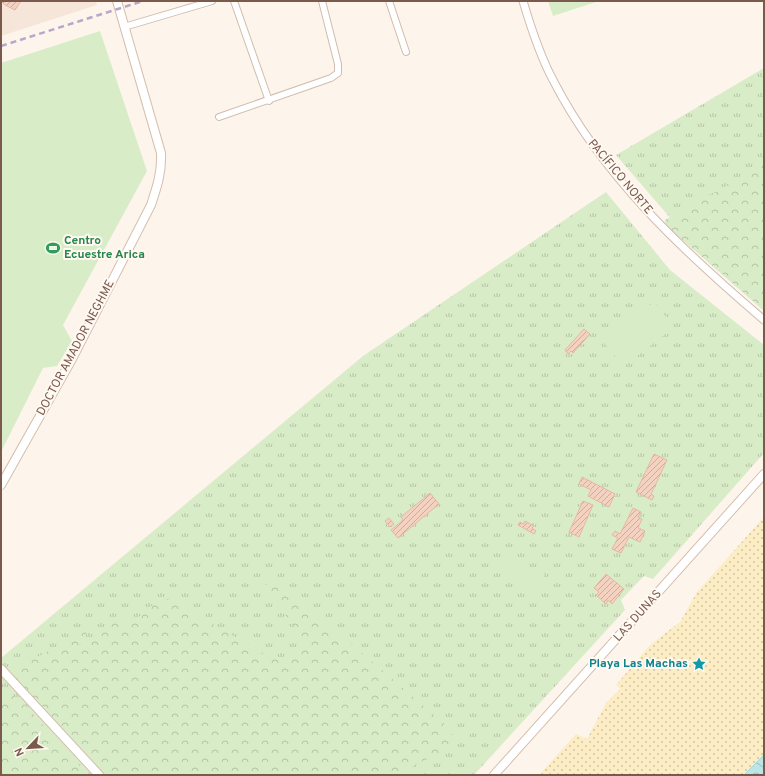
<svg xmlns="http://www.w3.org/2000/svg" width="765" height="776" viewBox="0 0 765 776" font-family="Overpass,sans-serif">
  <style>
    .residential { fill: #f5e6d9 }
    .grass { fill: url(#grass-tufts) }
    .forest { fill: url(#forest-crowns) }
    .sand { fill: url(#sand-dots) }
    .pitch { fill: #d9ecc8 }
    .water { fill: url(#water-waves); stroke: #a3d5db }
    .building { fill: url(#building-hatch); stroke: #e7b7a1 }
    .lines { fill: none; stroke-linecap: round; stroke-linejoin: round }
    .minor-casing { stroke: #d1bcaf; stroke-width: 8 }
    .tertiary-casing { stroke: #d1bcaf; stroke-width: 9 }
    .secondary-casing { stroke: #d6beae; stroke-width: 10 }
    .minor { stroke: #fff; stroke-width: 6 }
    .tertiary { stroke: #fff; stroke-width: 7 }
    .secondary { stroke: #fff; stroke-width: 8 }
    .rail { stroke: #b7a7c9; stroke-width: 2.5; stroke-dasharray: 6 4; stroke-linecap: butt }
    .labels { text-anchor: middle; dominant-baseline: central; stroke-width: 4; stroke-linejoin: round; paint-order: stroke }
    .street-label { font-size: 12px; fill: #7a5a4c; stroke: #fff9f2 }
    .leisure-label { font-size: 12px; font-weight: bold; fill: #27864d; stroke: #fff9f2; text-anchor: start }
    .culture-label { font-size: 12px; font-weight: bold; fill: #0d838f; stroke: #fff9f2; text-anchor: end }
  </style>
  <defs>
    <pattern id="grass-tufts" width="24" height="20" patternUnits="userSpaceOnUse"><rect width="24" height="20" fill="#d9ecc8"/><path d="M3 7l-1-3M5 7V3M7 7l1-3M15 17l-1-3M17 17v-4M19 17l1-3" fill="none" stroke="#b5c2a5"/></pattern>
    <pattern id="forest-crowns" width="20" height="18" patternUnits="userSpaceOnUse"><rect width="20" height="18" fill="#d9ecc8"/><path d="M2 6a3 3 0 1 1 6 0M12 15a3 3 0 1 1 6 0" fill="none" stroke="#b5c2a5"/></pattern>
    <pattern id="sand-dots" width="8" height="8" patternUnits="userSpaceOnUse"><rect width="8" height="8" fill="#fdedc5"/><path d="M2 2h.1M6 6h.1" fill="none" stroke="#d2c3a2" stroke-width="1.8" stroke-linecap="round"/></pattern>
    <pattern id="water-waves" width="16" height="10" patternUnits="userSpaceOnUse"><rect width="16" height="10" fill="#bde5e8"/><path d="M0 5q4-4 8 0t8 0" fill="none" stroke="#9fbdbe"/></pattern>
    <pattern id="building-hatch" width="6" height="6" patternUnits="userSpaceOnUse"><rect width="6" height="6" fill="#f4d2c1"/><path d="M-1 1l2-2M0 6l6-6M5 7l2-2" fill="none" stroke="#cbad9f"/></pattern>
  </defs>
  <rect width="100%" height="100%" fill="#fdf5eb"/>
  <path class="residential" d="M1,1H96L97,5L1,36Z"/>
  <path class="grass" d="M764,68V311L709,263L616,155Z
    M606,192L670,270L764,345V453L653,579L644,576L621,600L625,610L474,775H1V658L363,356Z"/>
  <path class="forest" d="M764,165V310L665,225V220Z
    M272,579L278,582L322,625L346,639L448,727C470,758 423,753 409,770V775H103L8,673L90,628L79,644L84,647L99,635L110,623C116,620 124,625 131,622C144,615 153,599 169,599L270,657L283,660L299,651C307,628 278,610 265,593V586Z
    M1,693L13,695L25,705L88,775H1Z"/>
  <path class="sand" d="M764,517V755L744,775H539L576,734L587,739L606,703L620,689L616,685L651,644L680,622L697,592Z"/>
  <path class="pitch" d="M548,1H599L553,16Z
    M100,31L147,171L63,325L72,341L57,366L43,368L1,452V63Z
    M654,302L674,327L623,367L603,341Z
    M509,557L545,574L535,594L500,578Z"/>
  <path class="water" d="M764,755V775H744Z"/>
  <path class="building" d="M2,1H21L15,10L5,5L2,2Z
    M584,329L590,334L573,353L571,351L568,354L565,350Z
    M654,454L667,460L651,494L654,496L652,500L636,492Z
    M582,477L615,494L609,507L588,496L591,490L579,484Z
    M430,493L439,504L398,538L391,530L403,520L401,517Z
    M583,501L593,505L579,537L569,532Z
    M633,508L641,512L638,517L642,519L638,528L645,531L640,542L629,537L621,553L612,549L618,538L612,535L615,531L620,534Z
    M389,518L394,524L390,527L385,521Z
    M525,521L534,526L532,528L536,531L534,534L518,525L520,522L523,524Z
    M606,574L624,589L612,604L608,600L606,604L596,595L599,592L594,588Z"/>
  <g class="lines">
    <defs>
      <path id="minor" d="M234,1L269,101
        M389,1L406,52
        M124,27L212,1
        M219,117L331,78L338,73V64L322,1"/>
      <path id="tertiary" d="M523,1C531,28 540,56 553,80C602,176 683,251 764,320"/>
      <path id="secondary" d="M1,485L72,359L151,205C157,187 162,172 161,153L117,1
        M1,669L99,775
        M494,775L764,474"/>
    </defs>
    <use href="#minor" class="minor-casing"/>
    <use href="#tertiary" class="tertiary-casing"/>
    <use href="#secondary" class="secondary-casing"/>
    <use href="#minor" class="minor"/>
    <use href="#tertiary" class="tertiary"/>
    <use href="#secondary" class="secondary"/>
    <path class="rail" d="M1,46L143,1"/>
  </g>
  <defs>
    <symbol id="stadium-bare" viewBox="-9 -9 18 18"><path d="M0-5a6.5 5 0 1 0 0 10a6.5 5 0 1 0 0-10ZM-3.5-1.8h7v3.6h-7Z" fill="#2e9e5b" stroke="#fff9f2" stroke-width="2.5" paint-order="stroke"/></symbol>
    <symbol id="sight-bare" viewBox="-9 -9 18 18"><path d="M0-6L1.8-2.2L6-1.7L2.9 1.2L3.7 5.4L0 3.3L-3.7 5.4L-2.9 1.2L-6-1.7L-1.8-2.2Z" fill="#0f9aa8" stroke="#fff9f2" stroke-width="2.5" paint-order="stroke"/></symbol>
  </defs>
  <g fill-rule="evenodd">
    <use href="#stadium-bare" x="43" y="238" width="20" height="20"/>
    <use href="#sight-bare" x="689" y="654" width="20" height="20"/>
  </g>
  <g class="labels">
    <g class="street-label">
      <text transform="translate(620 177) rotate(50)">PACÍFICO NORTE</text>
      <text transform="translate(76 348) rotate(-62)">DOCTOR AMADOR NEGHME</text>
      <text transform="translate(638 616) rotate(-48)">LAS DUNAS</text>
    </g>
    <g class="leisure-label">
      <text x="64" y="241">Centro<tspan x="64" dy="14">Ecuestre Arica</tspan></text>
    </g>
    <g class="culture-label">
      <text x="688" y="664">Playa Las Machas</text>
    </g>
  </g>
  <rect width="765" height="776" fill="none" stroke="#7a5a4c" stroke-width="4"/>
  <g transform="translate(28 748) rotate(245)" stroke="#fff9f2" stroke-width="3" paint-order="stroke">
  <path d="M0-3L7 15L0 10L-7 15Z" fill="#7a5a4c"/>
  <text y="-6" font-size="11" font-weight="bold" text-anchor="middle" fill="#7a5a4c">N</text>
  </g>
</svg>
